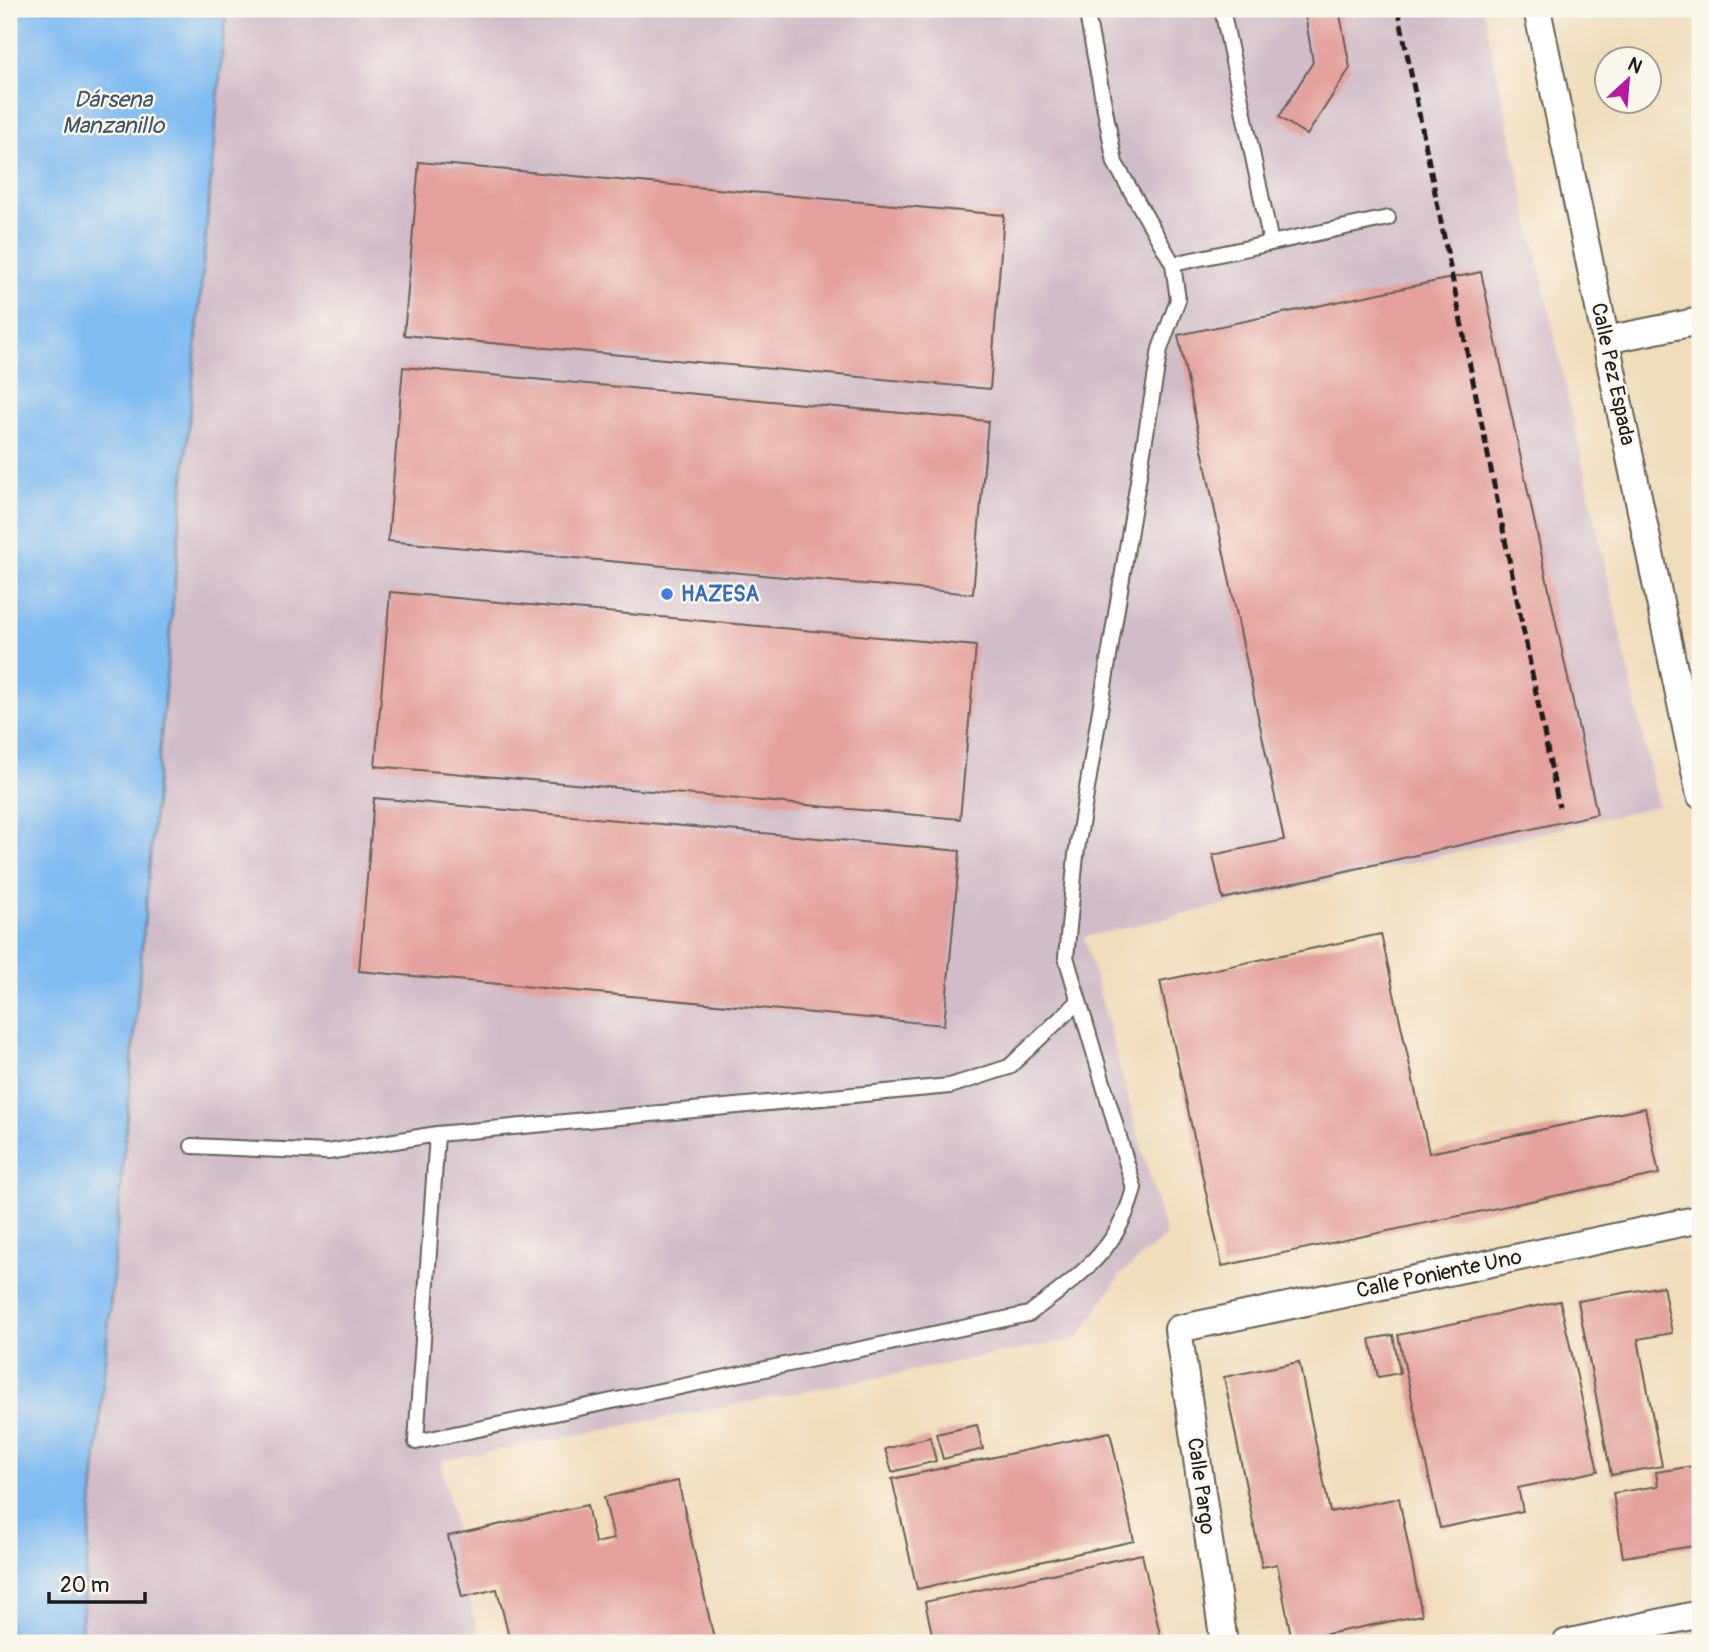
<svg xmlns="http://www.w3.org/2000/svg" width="1709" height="1652" viewBox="0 0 1709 1652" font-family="Pangolin,sans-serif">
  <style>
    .industrial { fill: #d1bdc9 }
    .water { fill: #80bbf2; stroke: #4e6c87; stroke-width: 2 }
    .building { fill: #e4a19d }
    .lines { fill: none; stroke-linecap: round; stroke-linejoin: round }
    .service-casing { stroke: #666054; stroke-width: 18 }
    .minor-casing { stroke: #666054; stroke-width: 30 }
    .service { stroke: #fff; stroke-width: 14 }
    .minor { stroke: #fff; stroke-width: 26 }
    .rail { stroke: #1c1c1c; stroke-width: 5; stroke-dasharray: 10 5; stroke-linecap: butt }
    .shop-dot { fill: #3f7fe0; stroke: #fbf7ec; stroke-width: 2.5 }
    .labels { text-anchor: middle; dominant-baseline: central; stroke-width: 5; stroke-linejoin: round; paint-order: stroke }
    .street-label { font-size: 21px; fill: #1c1c1c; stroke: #fbf7ec }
    .shop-label { font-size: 21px; font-weight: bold; fill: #366cbe; stroke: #fbf7ec; text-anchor: start }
    .water-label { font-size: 23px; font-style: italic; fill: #3f5467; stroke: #fbf7ec }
  </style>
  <rect width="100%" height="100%" fill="#fbf7ec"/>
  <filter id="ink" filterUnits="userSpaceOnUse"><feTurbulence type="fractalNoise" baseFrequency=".0143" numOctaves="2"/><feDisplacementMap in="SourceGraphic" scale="14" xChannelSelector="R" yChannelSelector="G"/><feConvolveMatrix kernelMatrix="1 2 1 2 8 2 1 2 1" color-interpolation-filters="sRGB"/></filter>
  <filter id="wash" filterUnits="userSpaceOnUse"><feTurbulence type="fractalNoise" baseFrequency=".00686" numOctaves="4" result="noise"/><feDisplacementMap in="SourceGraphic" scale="28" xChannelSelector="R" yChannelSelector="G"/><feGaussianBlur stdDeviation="1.57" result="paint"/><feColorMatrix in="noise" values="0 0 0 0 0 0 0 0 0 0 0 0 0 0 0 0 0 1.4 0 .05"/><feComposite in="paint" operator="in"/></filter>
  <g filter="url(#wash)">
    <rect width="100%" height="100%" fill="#f0ddbc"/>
    <path class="industrial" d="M226,9H1483L1658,806L1084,937L1166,1236L1120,1275L1078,1339L441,1461L479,1643H80Z"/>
    <path class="water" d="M9,9H226L80,1643H9Z"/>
    <g id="blocks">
      <path class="building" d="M1304,9H1339L1350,68L1307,135L1279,117L1313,62Z
        M419,162L1004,215L990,389L404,335Z
        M1481,272L1597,814L1223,899L1213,855L1284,840L1178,335Z
        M403,367L988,421L973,594L388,541Z
        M390,592L976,646L960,819L375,766Z
        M374,798L960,851L944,1025L359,971Z
        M1381,934L1429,1153L1645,1108L1659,1174L1222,1266L1160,981Z
        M1663,1286L1672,1333L1638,1339L1662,1466L1611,1475L1578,1301Z
        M1560,1301L1598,1471L1518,1488L1523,1511L1440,1528L1398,1335Z
        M1393,1335L1400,1373L1378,1377L1370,1339Z
        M1299,1362L1330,1512L1399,1498L1422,1615L1292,1641L1277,1564L1262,1567L1224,1377Z
        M977,1425L983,1449L943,1459L936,1434Z
        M1110,1432L1134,1541L917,1589L892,1479Z
        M930,1437L936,1461L892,1472L885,1449Z
        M1700,1465V1545L1623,1557L1613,1493L1658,1486L1656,1472Z
        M678,1481L715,1643H495L494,1640L509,1637L497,1589L462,1597L448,1536L587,1505L595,1543L614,1539L604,1497Z
        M1142,1554L1162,1643H934L925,1602Z"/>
    </g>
  </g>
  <g filter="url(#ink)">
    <use href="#blocks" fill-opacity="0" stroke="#666054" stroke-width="2"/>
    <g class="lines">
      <defs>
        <path id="service" d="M1222,9L1271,243
          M1173,264L1388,218
          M437,1134L416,1442L1029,1314C1078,1276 1118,1252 1134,1188L1066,957L1076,855L1160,349L1178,300L1173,264L1115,163L1086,9
          M192,1146L328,1152L437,1134L950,1086L1009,1067L1079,1001"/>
        <path id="minor" d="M1537,9L1700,795
          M1606,340L1700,321
          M1224,1643L1178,1329L1700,1219
          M1566,1643L1700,1614"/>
      </defs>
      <use href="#service" class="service-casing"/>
      <use href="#minor" class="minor-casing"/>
      <use href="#service" class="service"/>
      <use href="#minor" class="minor"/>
      <path class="rail" d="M1398,9L1559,807"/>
    </g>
  </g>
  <circle class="shop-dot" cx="667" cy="594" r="7"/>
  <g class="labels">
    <g class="street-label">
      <text transform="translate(1613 374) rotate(78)">Calle Pez Espada</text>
      <text transform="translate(1439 1274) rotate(-12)">Calle Poniente Uno</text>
      <text transform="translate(1201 1486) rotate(82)">Calle Pargo</text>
    </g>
    <g class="shop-label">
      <text x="681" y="594">HAZESA</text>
    </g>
    <g class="water-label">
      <text x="113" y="99">Dársena<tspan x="113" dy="26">Manzanillo</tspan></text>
    </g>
  </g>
  <rect width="1709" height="1652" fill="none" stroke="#fbf7ec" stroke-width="35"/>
  <g transform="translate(1628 80) rotate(26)"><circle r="33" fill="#fbf7ec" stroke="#a29f99" stroke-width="2"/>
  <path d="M0-5L12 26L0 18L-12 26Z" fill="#b5179e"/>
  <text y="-10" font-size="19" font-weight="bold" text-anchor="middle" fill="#1c1c1c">N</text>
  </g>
  <path d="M49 1592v10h96v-10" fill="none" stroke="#1c1c1c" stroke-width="3.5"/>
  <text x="60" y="1592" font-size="21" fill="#1c1c1c" stroke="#fbf7ec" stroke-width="5" paint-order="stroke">20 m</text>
</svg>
